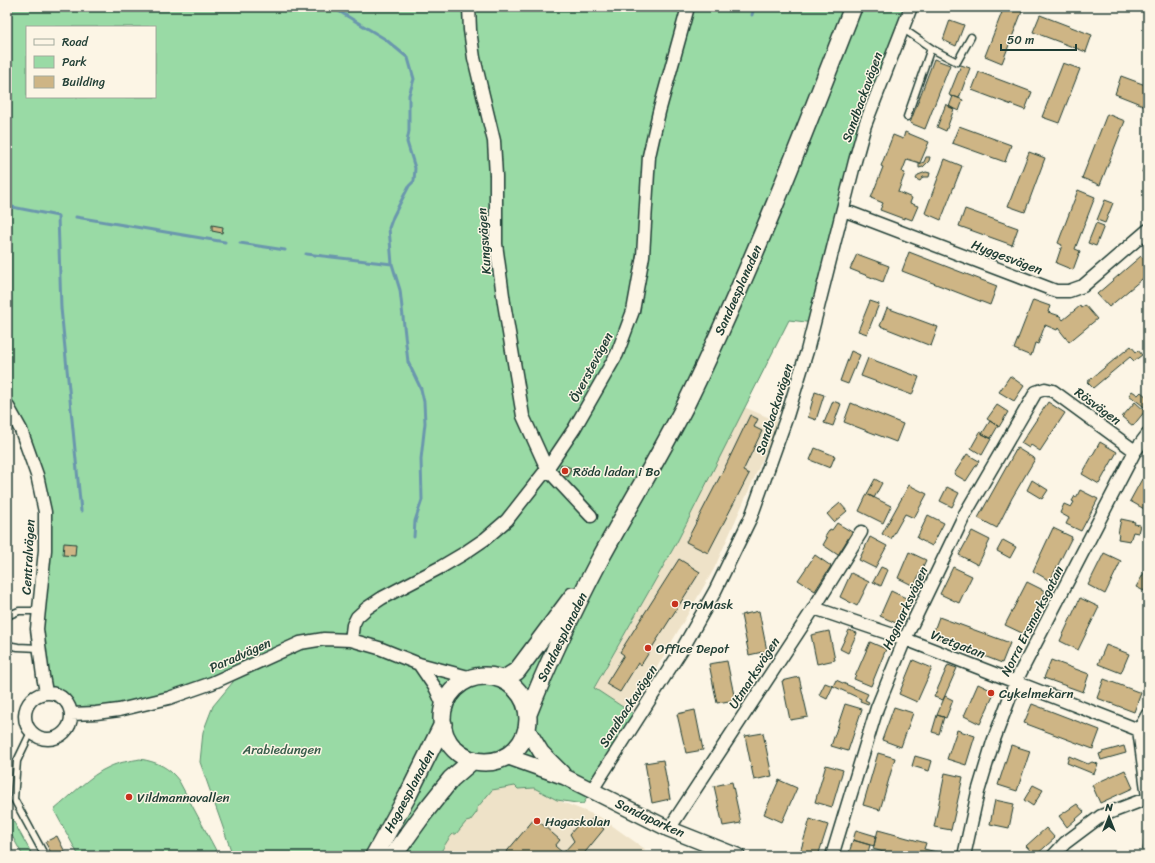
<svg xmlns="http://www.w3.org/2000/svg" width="1155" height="863" viewBox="0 0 1155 863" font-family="Sriracha,sans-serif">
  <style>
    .built { fill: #eee2c8 }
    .green { fill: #99daa5; stroke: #5c8c6c; fill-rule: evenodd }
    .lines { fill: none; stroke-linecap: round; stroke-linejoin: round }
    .stream { stroke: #6b97ad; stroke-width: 3 }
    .building { fill: #ceb585; stroke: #1f3d34 }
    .service-casing { stroke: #1f3d34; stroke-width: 9 }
    .minor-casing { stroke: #1f3d34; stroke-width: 15 }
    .tertiary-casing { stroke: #1f3d34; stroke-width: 18 }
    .secondary-casing { stroke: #1f3d34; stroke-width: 20 }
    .service { stroke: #fcf5e5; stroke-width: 6 }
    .minor { stroke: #fcf5e5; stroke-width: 12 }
    .tertiary { stroke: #fcf5e5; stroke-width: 15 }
    .secondary { stroke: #fcf5e5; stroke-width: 17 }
    .poi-dot { fill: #c8321e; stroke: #fcf5e5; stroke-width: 1.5 }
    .labels { text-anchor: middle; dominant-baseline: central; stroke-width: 3; stroke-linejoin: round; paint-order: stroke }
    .street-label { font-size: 13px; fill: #1f3d34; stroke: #fcf5e5 }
    .poi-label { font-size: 13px; fill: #1f3d34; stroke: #fcf5e5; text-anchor: start }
    .park-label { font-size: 13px; fill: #375c4b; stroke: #fcf5e5 }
  </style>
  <rect width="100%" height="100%" fill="#fcf5e5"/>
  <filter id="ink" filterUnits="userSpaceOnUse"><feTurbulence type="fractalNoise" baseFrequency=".025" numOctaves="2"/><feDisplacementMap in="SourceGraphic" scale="8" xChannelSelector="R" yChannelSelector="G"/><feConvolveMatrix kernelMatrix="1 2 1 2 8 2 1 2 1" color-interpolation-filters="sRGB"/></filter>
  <g filter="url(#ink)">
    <path class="built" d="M744,407L779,422L714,569L631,712L594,689L677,542Z
      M515,786L519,789L534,788L557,800L600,817L645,849L640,856H438L445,847V843L453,834H456L492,790Z"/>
    <path class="green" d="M7,7H911L880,86L814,323L789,320L677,542L594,688L638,717L583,804L557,800L534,788L518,789L515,786L492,790L477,808V812L470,821L466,822L456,834H453C446,841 444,848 438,856H233L200,762L203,732L213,706L233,682L235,673L169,698L71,714C67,700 60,694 46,692L37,629L45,512L7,405ZM27,27H155V97H27Z
      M140,759C157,762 169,767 179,781L219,856H79L54,810C71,796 90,775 109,767C119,762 130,761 140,759Z
      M7,810L33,856H23L10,832L7,834Z"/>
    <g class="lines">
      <path class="stream" d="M332,7L385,39L408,58L414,79L409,95V131L407,142L415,168L414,181L409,186L398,207L393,217L389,228L392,264L400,290L408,362L421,389L424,402L425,423L421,459L422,500L415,521L414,537
        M752,15L754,7
        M7,206L58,216L61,308L81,511
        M76,217L225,242
        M240,243L285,250
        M306,254L392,264"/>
    </g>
    <path class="building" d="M1004,7H1017L1023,9L1002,63L985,56Z
      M1040,15L1092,35L1086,52L1033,32Z
      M950,20L964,25L956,46L943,40Z
      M934,59L950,65L925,129L910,123Z
      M1063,63L1080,69L1059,123L1042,117Z
      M961,65L970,68L959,98L953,96V97L949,95Z
      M979,72L1032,92L1025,110L972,90Z
      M1121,76L1148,86V107L1115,94Z
      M953,96L963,100L959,111L949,107Z
      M946,104L954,109L946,131L937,127Z
      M1107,114L1125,121L1100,185L1082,178Z
      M959,126L1011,145L1005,162L952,143Z
      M905,132L929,142L920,163L907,159L902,172L905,173L898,192L912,198L910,203L918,206L912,220L904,217V219L880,210L883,203L871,198L883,167L881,166L893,135L903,139Z
      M1029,152L1045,158L1025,212L1008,206Z
      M1148,156V175L1142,172Z
      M926,157H930L929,161L923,167L919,168V164L924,162Z
      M945,159L962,166L941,220L925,213Z
      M926,172L930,173L929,177H923L920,181L916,179L918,175Z
      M1078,190L1095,197L1075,249L1080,251L1073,270L1056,263L1062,245L1058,243Z
      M1105,200L1113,203L1105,223L1097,220Z
      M965,209L1018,228L1012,245L959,226Z
      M1096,223L1104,226L1096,246L1088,243Z
      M212,225L223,227L222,233L212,231Z
      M909,252L997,286L990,305L902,271Z
      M857,254L889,266L883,282L850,269Z
      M1141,256L1148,264V274L1109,307L1097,294Z
      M1033,300L1050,306L1048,312L1060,316L1063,320L1080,306L1081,308L1085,305L1097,319L1069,342L1058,328L1057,330L1045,325L1038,344L1035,343L1031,356L1014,349Z
      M870,301L879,304L867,334L858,331Z
      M887,308L938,327L931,346L880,326Z
      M1131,346L1136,352L1138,350L1142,355L1134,361L1130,357L1093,388L1087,382Z
      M851,351L860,355L848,384L840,381Z
      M868,358L919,377L912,395L861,376Z
      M1010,376L1024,386L1014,401L999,392Z
      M1132,391L1138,395L1141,392L1148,398V410L1129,395Z
      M815,392L824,395L816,420L808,417Z
      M833,401L841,404L833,426L824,423Z
      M1048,402L1065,413L1040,451L1031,445L1029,448L1021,443Z
      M1135,402L1145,411L1133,426L1122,417Z
      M851,403L903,424L896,442L844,422Z
      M997,405L1008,412L999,427L987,419Z
      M750,415L758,419L754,427L762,431L743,471L749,474L708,553L686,542L727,463Z
      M990,421L998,426L991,438L982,434Z
      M980,432L991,439L982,455L971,448Z
      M1100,442L1117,452L1099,484L1082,474Z
      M815,448L835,456L830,468L810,460Z
      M1017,448L1035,459L1012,498L997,528L978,518Z
      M967,454L979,461L966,481L954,474Z
      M561,464L571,468L568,477L558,473Z
      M875,479L882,483L874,498L867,494Z
      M1142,479L1148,483V507L1146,510L1130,501Z
      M1032,480L1048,490L1042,499L1027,490Z
      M909,485L927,494L914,518L905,514L891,539L882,534Z
      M947,487L959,493L952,507L940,501Z
      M1080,490L1098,499L1081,531L1066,524L1069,518L1060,513L1064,504L1071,507L1074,502L1072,501L1075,496L1076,498Z
      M867,494L891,506L883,523L859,511Z
      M840,503L847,511L834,522L827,514Z
      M928,515L944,523L932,546L917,538Z
      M1121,519L1135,522L1134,524L1140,525L1138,533L1133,532L1130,541L1118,539L1119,534H1118Z
      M837,523L852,532L838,555L823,545L827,538L825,537L830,529L832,530Z
      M1053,528L1072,537L1050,581L1033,571Z
      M972,531L990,540L978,565L959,555Z
      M870,537L887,546L875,568L859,560Z
      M1003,540L1016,547L1010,558L997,551Z
      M64,543L76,544L75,556L63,555Z
      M909,552L926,560L914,586L898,578Z
      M1104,553L1121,561L1105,594L1088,585Z
      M815,555L831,566L815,591L798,580Z
      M679,559L700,572L641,665L638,663L620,692L606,684L624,655L620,652Z
      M1148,566V585L1144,591L1136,587Z
      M881,567L888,570L881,586L873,582Z
      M953,567L972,576L959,603L940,594Z
      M851,573L869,582L857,606L840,597Z
      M1027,582L1045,591L1024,634L1005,625Z
      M891,591L908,599L898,624L880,616Z
      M1080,598L1099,607L1078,650L1060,641Z
      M759,611L767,651L749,655L741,615Z
      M939,617L1010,643L1002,663L932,636Z
      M849,630L857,633L848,653L840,649Z
      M829,631L835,660L817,664L811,635Z
      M870,642L886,649L871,686L854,679Z
      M1106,645L1129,654L1121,673L1098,664Z
      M913,660L932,668L917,702L899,694Z
      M1051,660L1089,674L1083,692L1044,678Z
      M727,661L735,700L717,703L709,664Z
      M948,665L957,668L943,700L934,697Z
      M799,677L808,717L790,720L782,681Z
      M1104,679L1141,693L1134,712L1097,698Z
      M836,680L868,694L865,700L869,702L868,704L860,701L861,699L833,686Z
      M825,683L833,686L827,699L819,695Z
      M978,684L995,692L980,724L964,716Z
      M945,696L953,700L946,718L937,715Z
      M845,704L862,709L848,751L831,746Z
      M1032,704L1100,730L1093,749L1024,723Z
      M894,707L913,713L901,747L882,740Z
      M695,710L703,750L686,753L677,714Z
      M937,715L944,717L939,734L932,732Z
      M957,730L975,736L966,765L947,759Z
      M763,733L772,776L754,780L745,736Z
      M1011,745L1030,751L1017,791L998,785Z
      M1124,746L1126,753L1101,760L1099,754L1102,753V752Z
      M878,753L895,758L880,810L863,805Z
      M915,756L932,761L929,771L912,766Z
      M1069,756L1088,764L1092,762L1098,764L1094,774L1067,763Z
      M663,760L670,799L652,803L645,763Z
      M826,765L843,770L832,807L815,802Z
      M1125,770L1133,788L1100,803L1092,785Z
      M945,773L963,777L951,830L934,827Z
      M779,780L797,788L782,822L764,814Z
      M732,782L741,823L723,826L714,786Z
      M1033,785L1043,790L1033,806L1024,800Z
      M995,800L1014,804L1009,828L990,824Z
      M1077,804L1084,812L1067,827L1059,816Z
      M535,818L560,840L555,846L563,853L574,841L570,834L582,820L587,825L592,819L604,829L582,856H503Z
      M810,819L828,825L818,856H799Z
      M1046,828L1055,838L1035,856L1026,846Z
      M856,830L876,836L874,846L853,840Z
      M878,830L926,843L924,849L945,854V856H897L873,849Z
      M57,836L67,856H53L45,842Z
      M853,840L870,845L867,856H848Z"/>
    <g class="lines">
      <defs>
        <path id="service" d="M902,28L934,50L957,62L971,37
          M907,117L931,48
          M7,616L19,611H39
          M7,645L18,647L39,648
          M31,732L17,761L14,799L45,856
          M1147,850L1148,842"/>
        <path id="minor" d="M469,7L470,30L474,58L494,141L496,176V244L504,303L523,416L547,469L591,516
          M843,210L1056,291H1069L1083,286L1148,230
          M7,405L21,430L37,475L45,512V550L37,629L43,676L46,692
          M814,608L905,639L1139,730L1148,797
          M351,640L353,625L357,617L367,608L382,598L441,567L463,554L485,539L507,520L547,469L574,429L617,354L633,311L643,256L649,156L659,112L688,7
          M419,664L436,689L444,707
          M25 716a23 23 0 1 1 46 0a23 23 0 1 1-46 0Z
          M71,714L96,713L119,710L169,698L212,683L300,643L324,639L351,640L379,648L419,664L472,678
          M1139,730L1148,714
          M592,790L684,646L715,591L751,517L787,416L807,351L855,161L865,125L911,7
          M669,829L814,608L861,532
          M832,856L877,708L905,639L965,514L1036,392L1045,389L1053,391L1135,451
          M964,856L978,792L993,742L1016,681L1135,451L1148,434
          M1053,856L1065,843L1101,816L1148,798"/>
        <path id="tertiary" d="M527,729L541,752L562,773
          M506,756L565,777L669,829L737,856"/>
        <path id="secondary" d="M442 719a43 43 0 1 1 86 0a43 43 0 1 1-86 0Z
          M503,680L517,671L573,596
          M528,714C548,662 573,611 599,561C627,509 659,457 686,404C749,275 801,141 853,7
          M374,856L408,795L443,724
          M393,856L424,813L451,779L473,760"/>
      </defs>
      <use href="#service" class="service-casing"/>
      <use href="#minor" class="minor-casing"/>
      <use href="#tertiary" class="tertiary-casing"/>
      <use href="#secondary" class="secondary-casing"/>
      <use href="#service" class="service"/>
      <use href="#minor" class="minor"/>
      <use href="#tertiary" class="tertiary"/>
      <use href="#secondary" class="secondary"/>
    </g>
  </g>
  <g class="poi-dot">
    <circle cx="565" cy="471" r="4"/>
    <circle cx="675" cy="604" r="4"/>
    <circle cx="648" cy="648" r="4"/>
    <circle cx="991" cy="693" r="4"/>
    <circle cx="129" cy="797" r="4"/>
    <circle cx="537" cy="821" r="4"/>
  </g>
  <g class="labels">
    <g class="street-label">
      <text transform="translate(862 97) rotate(-70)">Sandbackavägen</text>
      <text transform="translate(484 241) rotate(-94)">Kungsvägen</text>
      <text transform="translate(1007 257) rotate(21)">Hyggesvägen</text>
      <text transform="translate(738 290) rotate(-66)">Sandaesplanaden</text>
      <text transform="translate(591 367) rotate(-62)">Överstevägen</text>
      <text transform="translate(1098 406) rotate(36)">Rösvägen</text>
      <text transform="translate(774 409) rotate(-72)">Sandbackavägen</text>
      <text transform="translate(28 557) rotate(-87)">Centralvägen</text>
      <text transform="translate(905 608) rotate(-65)">Hagmarksvägen</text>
      <text transform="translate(1032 621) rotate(-63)">Norra Ersmarksgatan</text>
      <text transform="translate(562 637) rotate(-64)">Sandaesplanaden</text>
      <text transform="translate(958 644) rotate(21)">Vretgatan</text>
      <text transform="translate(240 655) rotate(-24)">Paradvägen</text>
      <text transform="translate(754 673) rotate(-57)">Utmarksvägen</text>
      <text transform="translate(628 706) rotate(-57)">Sandbackavägen</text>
      <text transform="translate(409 791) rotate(-62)">Hagaesplanaden</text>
      <text transform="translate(650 818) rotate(25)">Sandaparken</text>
    </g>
    <g class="poi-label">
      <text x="573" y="471">Röda ladan i Bo</text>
      <text x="683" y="604">ProMask</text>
      <text x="656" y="648">Office Depot</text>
      <text x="999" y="693">Cykelmekarn</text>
      <text x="137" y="797">Vildmannavallen</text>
      <text x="545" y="821">Hagaskolan</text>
    </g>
    <g class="park-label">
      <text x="282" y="749">Arabiedungen</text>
    </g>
  </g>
  <rect width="1155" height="863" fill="none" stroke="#fcf5e5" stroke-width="24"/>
  <rect x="12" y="12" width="1131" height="839" fill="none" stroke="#1f3d34" stroke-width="1.5" filter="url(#ink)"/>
  <rect x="26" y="26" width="130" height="72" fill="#fcf5e5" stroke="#a4ab9e"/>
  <rect x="34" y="39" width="20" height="6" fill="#fcf5e5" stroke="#a4ab9e"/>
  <text x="62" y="46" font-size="12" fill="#1f3d34">Road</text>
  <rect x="34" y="56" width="20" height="12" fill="#99daa5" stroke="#a4ab9e"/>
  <text x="62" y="66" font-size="12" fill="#1f3d34">Park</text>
  <rect x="34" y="76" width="20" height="12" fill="#ceb585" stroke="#a4ab9e"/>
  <text x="62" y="86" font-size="12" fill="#1f3d34">Building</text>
  <g transform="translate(1109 817)" stroke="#fcf5e5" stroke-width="3" paint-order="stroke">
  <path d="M0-3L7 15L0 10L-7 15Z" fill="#1f3d34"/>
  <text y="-6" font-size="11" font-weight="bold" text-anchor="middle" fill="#1f3d34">N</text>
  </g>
  <path d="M1001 44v6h75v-6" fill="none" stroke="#1f3d34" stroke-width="2"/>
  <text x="1007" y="44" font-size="12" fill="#1f3d34" stroke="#fcf5e5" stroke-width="3" paint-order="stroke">50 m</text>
</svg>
